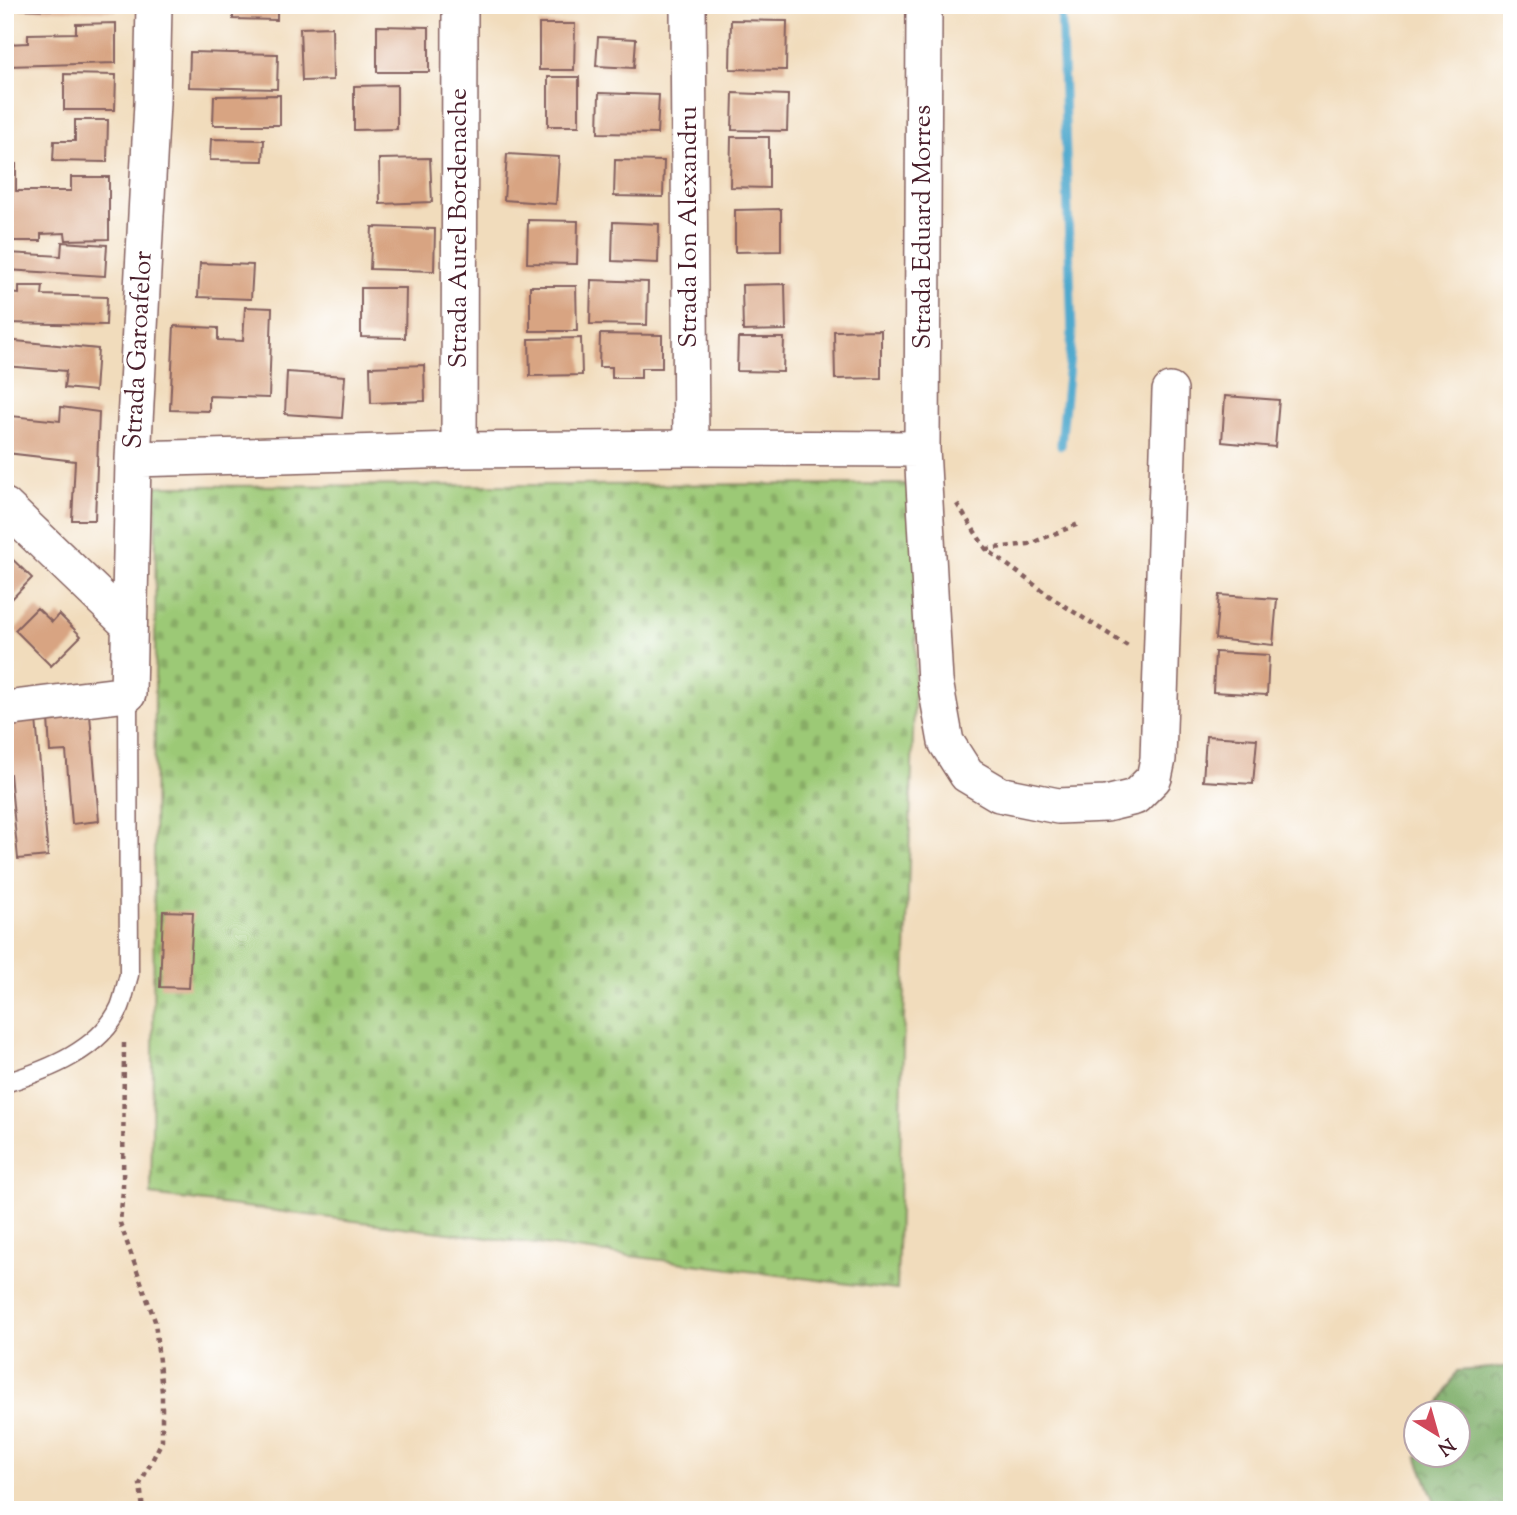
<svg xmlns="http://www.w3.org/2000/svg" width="1517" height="1515" viewBox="0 0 1517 1515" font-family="'Sorts Mill Goudy',serif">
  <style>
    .forest { fill: url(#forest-crowns); stroke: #646649; stroke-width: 2 }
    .cemetery { fill: url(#cemetery-stones); stroke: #737450; stroke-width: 2 }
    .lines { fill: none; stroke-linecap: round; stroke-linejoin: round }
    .stream { stroke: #50a9cd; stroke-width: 9 }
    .building { fill: #d8a482 }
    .lane-casing { stroke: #84615e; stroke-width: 21 }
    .street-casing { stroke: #84615e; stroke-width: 38 }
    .path { stroke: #84615e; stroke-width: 4.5; stroke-dasharray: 5 5; stroke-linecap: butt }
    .lane { stroke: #fff; stroke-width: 18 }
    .street { stroke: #fff; stroke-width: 35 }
    .labels { text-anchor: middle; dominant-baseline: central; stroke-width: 6; stroke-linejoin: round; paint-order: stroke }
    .street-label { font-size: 26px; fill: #4a1f2b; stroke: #fff }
  </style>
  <defs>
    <pattern id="forest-crowns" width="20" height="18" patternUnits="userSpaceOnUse" patternTransform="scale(1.75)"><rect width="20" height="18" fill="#7dad67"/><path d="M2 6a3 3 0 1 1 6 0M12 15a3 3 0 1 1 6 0" fill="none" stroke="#688c55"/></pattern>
    <pattern id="cemetery-stones" width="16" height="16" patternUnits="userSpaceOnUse" patternTransform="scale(1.75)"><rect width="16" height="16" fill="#9cc976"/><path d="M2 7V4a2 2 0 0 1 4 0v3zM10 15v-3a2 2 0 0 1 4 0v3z" fill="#88ac66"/></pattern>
  </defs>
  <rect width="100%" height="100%" fill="#fff"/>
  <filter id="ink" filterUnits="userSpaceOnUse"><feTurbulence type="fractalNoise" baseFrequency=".0143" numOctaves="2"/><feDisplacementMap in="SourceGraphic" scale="14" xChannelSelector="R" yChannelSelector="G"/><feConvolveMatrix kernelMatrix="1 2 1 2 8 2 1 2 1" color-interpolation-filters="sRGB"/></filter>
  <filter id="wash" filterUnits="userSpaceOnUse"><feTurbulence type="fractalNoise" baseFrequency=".00686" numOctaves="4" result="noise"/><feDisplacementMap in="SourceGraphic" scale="28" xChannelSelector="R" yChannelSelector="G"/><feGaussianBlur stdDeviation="1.57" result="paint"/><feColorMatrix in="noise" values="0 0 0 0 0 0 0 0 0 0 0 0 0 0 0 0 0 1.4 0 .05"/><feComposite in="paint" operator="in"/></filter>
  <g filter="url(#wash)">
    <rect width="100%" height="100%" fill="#f1dcbc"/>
    <path class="forest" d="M1512,1366V1510H1438L1417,1456H1458V1414L1434,1413L1457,1371Z"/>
    <path class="cemetery" d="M921,484L902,1080L897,1290L151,1195L153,1065L156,486Z"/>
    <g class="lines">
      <path class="stream" d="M1061,445L1072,334L1061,5"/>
    </g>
    <g id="blocks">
      <path class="building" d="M12,5H117V11L12,9Z
        M233,5H277V20L233,19Z
        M731,20L787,21L786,70L730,69Z
        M116,23V63L6,66V44L28,43V34L76,33V24Z
        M539,24H575L574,70H539Z
        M377,26L429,27V72H377Z
        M332,27L333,80L302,81L300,28Z
        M598,37L636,39L634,68L596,66Z
        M190,52L278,54L277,89L189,87Z
        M64,74L116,75L115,110H64Z
        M548,77H579V126H548Z
        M397,85V129L354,130V86Z
        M599,93L659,95L657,134L598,133Z
        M733,93L788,95L787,131L732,130Z
        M280,95V125H213L214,96Z
        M75,120H108L107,162L53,161L54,141H75Z
        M731,137H769V188L730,187Z
        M211,139L264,140L263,161L210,160Z
        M507,154L559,157L556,204L504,200Z
        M430,158L432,202L380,204L379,159Z
        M615,160L664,161L663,197L614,196Z
        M5,164H16V191H71V177H109V239L66,240L65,233L41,234V241H5Z
        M781,209V251L735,252V210Z
        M528,220L578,221L577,264L527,263Z
        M613,222L659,224L658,263L612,261Z
        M372,227L435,229L434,271L370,269Z
        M62,242L107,245L105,276L7,270L8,253L61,256Z
        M200,263L253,265L251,299L198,297Z
        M591,280L648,282L647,325L590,324Z
        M785,284L786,330L743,331L742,285Z
        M19,286H43L42,295L107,297L106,325L5,323V293L19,294Z
        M530,286H576L577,331H530Z
        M361,288H406L405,338L361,337Z
        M245,307L272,308L269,398L209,396V411L170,410L174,326L218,328V340L243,341Z
        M881,330V378L835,379L834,331Z
        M600,334L662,335V368H641V378H612V367H599Z
        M581,338L582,375L530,376L529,339Z
        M738,338H784L783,372L737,371Z
        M5,340L98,349L95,391L64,388L66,371L5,366Z
        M424,365L425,401L371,403L370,367Z
        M287,372L345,376L342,418L285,414Z
        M1225,396L1279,400L1275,447L1222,442Z
        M61,407L99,412L95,520H72L75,461L7,453L11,416L60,421Z
        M5,552L32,578L5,606Z
        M1219,595L1277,599L1273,645L1215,639Z
        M37,608L52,622L59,614L81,636L51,666L15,630Z
        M1215,652L1269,655L1267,695L1213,692Z
        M90,715L99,821L72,824L66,751L50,752L48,718Z
        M36,719L48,856L18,859L10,774H5V722Z
        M1206,736L1257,739L1253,784L1203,781Z
        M163,911L193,912L189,988L160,987Z"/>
    </g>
  </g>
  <g filter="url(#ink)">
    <use href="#blocks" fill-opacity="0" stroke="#84615e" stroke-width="2"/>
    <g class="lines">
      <defs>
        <path id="lane" d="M5,1083C48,1070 100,1050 120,1007C124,997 126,985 129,975L128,694"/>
        <path id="street" d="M688,5L691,448
          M924,5L922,449L935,681L946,742L967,775L999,794L1058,806L1106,804L1135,797L1154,778L1158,759L1170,391
          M459,450L460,5
          M133,459L459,450L691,448L922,449
          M5,506L129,625
          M5,709L128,694L133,459L152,103L154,5"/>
      </defs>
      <use href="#lane" class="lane-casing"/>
      <use href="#street" class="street-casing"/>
      <path class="path" d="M957,504L986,549L1055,600L1131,648
        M986,549L1029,544L1081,523
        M124,1043L123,1190L120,1223L155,1321L162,1392V1441L140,1484L143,1510"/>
      <use href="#lane" class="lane"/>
      <use href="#street" class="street"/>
    </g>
  </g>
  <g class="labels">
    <g class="street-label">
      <text transform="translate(689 227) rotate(-90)">Strada Ion Alexandru</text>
      <text transform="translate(923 227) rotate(-90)">Strada Eduard Morres</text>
      <text transform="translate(459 228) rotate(-90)">Strada Aurel Bordenache</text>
      <text transform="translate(139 350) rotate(-87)">Strada Garoafelor</text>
    </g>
  </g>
  <rect width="1517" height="1515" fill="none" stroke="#fff" stroke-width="28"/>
  <g transform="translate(1437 1434) rotate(143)"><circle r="33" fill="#ffffff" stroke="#b7a5aa" stroke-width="2"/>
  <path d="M0-5L12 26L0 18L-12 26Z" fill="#d1495b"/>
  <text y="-10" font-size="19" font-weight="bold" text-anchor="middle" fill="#4a1f2b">N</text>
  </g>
</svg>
